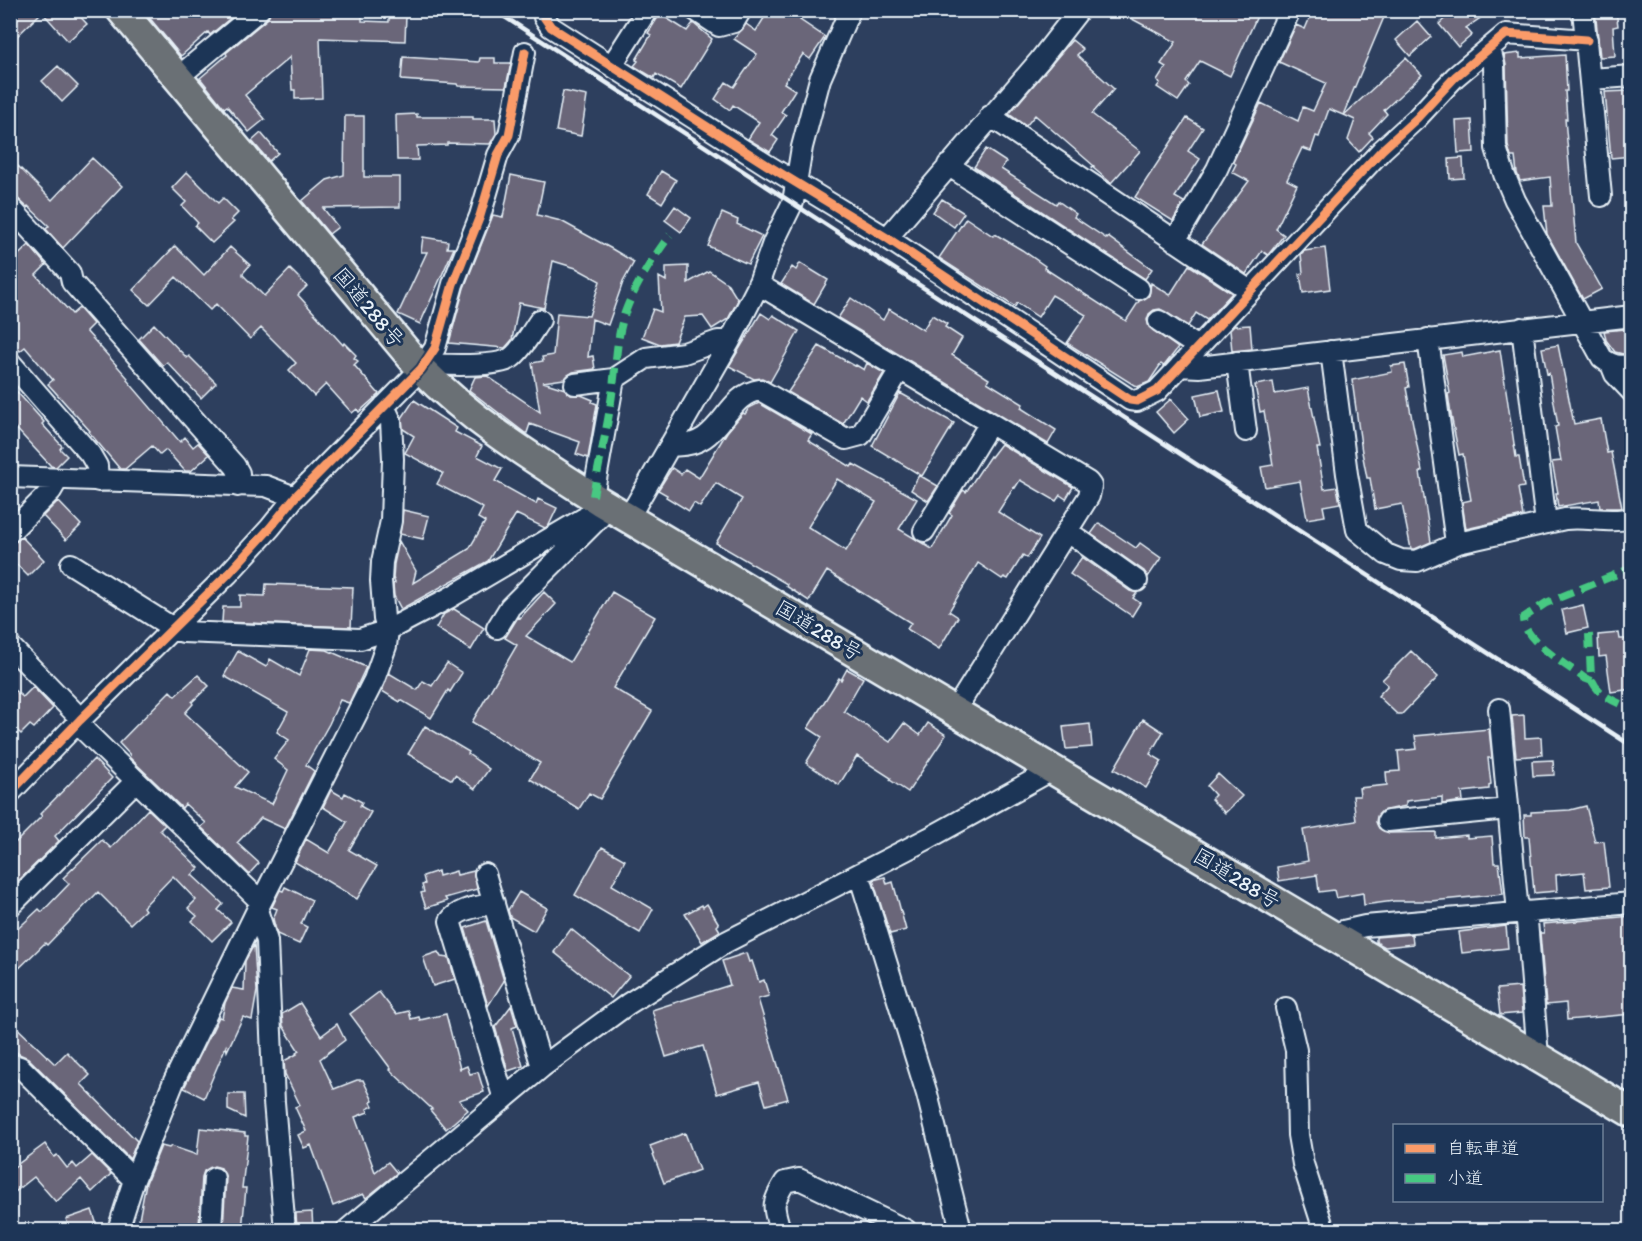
<svg xmlns="http://www.w3.org/2000/svg" width="1642" height="1241" viewBox="0 0 1642 1241" font-family="Itim,'Klee One',sans-serif">
  <style>
    .building { fill: #6b6679; stroke: #e8f1f8; stroke-width: 1.5; fill-rule: evenodd }
    .lines { fill: none; stroke-linecap: round; stroke-linejoin: round }
    .minor-casing { stroke: #e8f1f8; stroke-width: 24 }
    .highway-casing { stroke: #e8f1f8; stroke-width: 33 }
    .minor { stroke: #1d3557; stroke-width: 20 }
    .highway { stroke: #6a7074; stroke-width: 28 }
    .rail { stroke: #e8f1f8; stroke-width: 4.5 }
    .quiet { stroke: #46c982; stroke-width: 8; stroke-dasharray: 15 8; stroke-linecap: butt }
    .cycleway-casing { stroke: #1d3557; stroke-width: 13 }
    .cycleway { stroke: #fa9b69; stroke-width: 9 }
    .labels { text-anchor: middle; dominant-baseline: central; stroke-width: 6; stroke-linejoin: round; paint-order: stroke }
    .street-label { font-size: 21px; fill: #e8f1f8; stroke: #1d3557 }
  </style>
  <rect width="100%" height="100%" fill="#2d3f5e"/>
  <filter id="ink" filterUnits="userSpaceOnUse"><feTurbulence type="fractalNoise" baseFrequency=".0167" numOctaves="2"/><feDisplacementMap in="SourceGraphic" scale="12" xChannelSelector="R" yChannelSelector="G"/><feConvolveMatrix kernelMatrix="1 2 1 2 8 2 1 2 1" color-interpolation-filters="sRGB"/></filter>
  <g filter="url(#ink)">
    <path class="building" d="M10,10H74L87,24L68,41L42,12L10,43Z
      M143,10H240L210,35L208,32L181,56Z
      M271,10L362,13V21L389,22V14L406,15L405,41L320,38L322,98L295,99V90H292L290,57L245,95L265,119L249,132L227,106L224,108L200,78L227,55L226,53L267,19Z
      M769,10H806L800,20L825,37L810,59L803,54L784,83L795,90L781,112L786,115L772,135L778,140L770,152L748,139L759,122L733,105L730,110L715,99L726,82L734,87L757,54L734,39L746,24L756,31Z
      M1115,10H1244L1257,16L1230,76L1200,61L1186,82L1189,85L1178,101L1157,87L1160,83L1157,81L1166,67L1161,64L1176,42Z
      M1313,10H1387L1343,115L1329,109L1319,137L1316,136L1311,151L1302,148L1287,180L1297,185L1276,229L1284,235L1268,255L1262,251L1246,274L1202,244L1249,181L1232,172L1236,164L1233,162L1261,103L1298,121L1303,107L1313,111L1326,83L1279,62L1296,25L1305,29Z
      M1454,10H1492L1466,28L1472,35L1458,47L1439,24Z
      M1595,10H1616L1618,26L1613,27L1615,56L1600,57Z
      M660,14L687,31L693,23L712,39L681,89L656,74L654,78L634,66L638,61L636,60L651,35L648,33Z
      M1417,21L1431,37L1410,56L1396,40Z
      M1072,40L1083,49L1077,55L1114,89L1092,114L1140,151L1111,183L1092,167L1094,166L1035,115L1026,126L1009,114Z
      M1520,53V58L1565,55L1567,91H1565L1567,119H1565L1576,243L1602,289L1583,299L1547,234L1544,206H1552L1550,177L1520,181L1517,173L1515,157H1511L1508,146L1506,65L1504,55Z
      M403,57L479,62L480,58H495V63H511L506,87L458,86L457,84L401,80Z
      M1406,58L1422,75L1384,110L1387,114L1369,133L1373,137L1359,152L1348,140L1355,120L1344,115Z
      M58,66L78,86L62,102L42,81Z
      M563,91L587,96L581,136L556,131Z
      M1629,91L1630,101H1632V156L1611,158L1605,92Z
      M417,114V117H473V119H495L496,134L490,144L447,143V145L417,146L418,160H397L396,115Z
      M345,116H364V177H400V207L323,208L338,227L329,234L302,201L327,180L344,175Z
      M1187,118L1203,128L1188,151L1200,159L1175,197L1184,202L1173,221L1135,197Z
      M1472,120L1474,152L1458,153L1456,121Z
      M261,133L278,153L269,161L252,141Z
      M986,149L1006,162L1001,169L1056,204L1058,201L1076,214L1074,217L1107,239L1108,237L1152,269L1145,279L974,167Z
      M92,158L122,186L63,248L46,229L49,226L28,206L27,207L18,199L10,195V174L18,166L52,200Z
      M1463,158L1464,178L1450,179L1449,159Z
      M661,171L676,180L662,203L648,194Z
      M187,172L218,203L223,198L238,213L231,220L234,222L212,243L195,226L198,223L182,206L186,202L172,188Z
      M511,175L544,182L537,215L561,221L612,249L634,262L623,282L608,325L592,319L588,357L593,356L595,369L573,372L564,379L543,382L565,389L571,395H581L593,400L592,402L597,404L588,458L576,454L580,442L530,424L527,433H525L469,390L475,377L487,376L540,412L532,363L543,361L542,357L553,355L557,313L589,316L600,281L576,268L553,261L544,308L519,303L512,340L505,348L449,343L464,288L493,215L503,217Z
      M942,199L964,213L954,227L933,212Z
      M675,206L691,218L681,232L665,220Z
      M722,213L738,220L737,224L762,236L748,264L708,246Z
      M966,218L993,236L995,234L1022,250L1045,266L1044,268L1126,321L1139,301L1149,296L1151,283L1170,295L1189,265L1232,293L1207,320L1196,313L1188,326L1160,309L1154,310L1149,314L1147,320L1149,327L1178,348L1164,366L1161,364L1149,382L1137,387L1067,343L1086,315L1052,295L1038,317L1017,303L1015,307L939,258Z
      M423,237L448,241L447,248H454L420,324L398,314L427,252H421Z
      M29,245L46,265L36,275L72,314L79,308L93,324L86,331L128,378L127,380L180,442L185,437L193,447L198,443L209,455L191,471H185L166,450L160,455L152,446L125,469H120L89,432L90,431L48,384L53,380L25,347L20,351L10,340V263Z
      M175,246L204,275L230,247L250,265L243,273V275L264,296L290,269L307,286L298,295L343,345L344,343L356,355L354,358L358,361L354,365L379,394L359,412L357,409L352,413L326,384L314,396L289,370L296,363L261,328L250,339L216,304L210,310L176,277L149,305L133,290Z
      M1325,248L1330,289L1303,293L1300,274L1303,273L1301,254L1304,251Z
      M800,263L828,280L814,304L781,284L792,267L796,270Z
      M688,266V283L709,271L728,284L738,300L728,319L712,329L703,316L685,317L675,342L660,344L642,337L653,309L661,312L659,277L666,281V267Z
      M851,298L883,320L889,309L923,330L932,315L947,324L945,327L962,338L952,355L989,379L987,382L1023,404L1021,408L1056,430L1048,444L838,318Z
      M761,313L770,319L773,315L799,331L770,382L762,378L754,379L729,366Z
      M154,324L187,358L189,356L216,383L201,398L167,362L163,366L139,339Z
      M1250,325L1252,349L1232,351L1230,330L1234,326Z
      M1626,329L1632,352L1623,354L1615,352L1606,340L1604,331Z
      M1558,345L1574,424L1601,419L1607,453L1611,452L1622,508H1600L1599,500L1558,507L1556,493H1558L1552,462L1561,461L1555,427L1558,426L1549,373L1547,374L1542,348Z
      M819,346L855,366L856,365L864,370L867,363L884,373L867,401L860,396L843,424L788,392Z
      M1500,350L1516,457H1519L1524,487L1518,488L1523,516L1466,529L1462,502L1471,500L1463,454L1459,455L1451,415L1448,394L1450,393L1443,355L1462,352L1463,357Z
      M1405,364L1409,387L1406,388L1422,471L1420,472L1431,542L1415,549H1411L1402,504L1375,509L1370,478H1367L1362,452L1352,380L1392,372L1391,366Z
      M1273,382L1275,394L1308,388L1320,448H1317L1324,489L1337,487L1340,503L1323,506L1325,516L1307,519L1300,481L1265,487L1261,467L1273,465L1264,411L1260,412L1255,385Z
      M10,384L44,422L42,424L62,446L60,449L67,456L56,467L51,466L10,422Z
      M1219,390L1224,412L1200,417L1195,395Z
      M900,393L954,423L922,476L872,446Z
      M1171,399L1189,419L1174,433L1156,412Z
      M414,400L457,428L455,432L482,446L477,456L502,469L495,481L536,504L538,499L557,508L549,525L545,528L516,514L488,561L401,609L394,596L393,584L395,583L393,578L394,564L399,541L416,571L413,583L469,549L485,522L478,518L483,508L437,484L443,473L405,453L414,436L403,429L402,418Z
      M759,403L812,434L808,440L814,444L851,467L853,464L917,499L899,529L932,549L952,515L949,513L963,490L966,492L990,456L991,457L1001,444L1073,487L1066,499L1060,495L1056,501L1020,480L1015,488L1014,487L998,512L1040,538L1027,558L1023,555L1008,579L1004,577L1002,579L978,563L949,611L958,617L939,649L907,629L911,623L827,571L809,601L786,586L787,584L716,543L742,499L716,483L700,507L694,503L689,511L666,497L667,495L658,490L672,468L681,474L685,469L699,478L727,432L743,413L745,414L749,408ZM837,479L876,502L846,551L808,527Z
      M919,475L938,486L928,501L911,490Z
      M58,501L81,525L66,540L43,516Z
      M403,510L429,516L423,539L400,534Z
      M1099,523L1136,548L1140,543L1161,558L1148,577L1144,571L1091,534Z
      M22,537L44,560L28,576L10,558V544Z
      M1082,557L1130,591L1137,593L1133,598L1140,603L1132,616L1070,574Z
      M266,584L353,587L351,627L222,622L223,607H240V595L265,596Z
      M544,592L556,604L526,636L570,662L612,592L655,617L613,688L652,711L600,799L589,793L579,809L530,779L540,763L472,722L517,645L505,638L518,617L520,618Z
      M1583,605L1588,628L1567,633L1562,610Z
      M454,609L484,628L471,650L436,628L444,614Z
      M1619,633L1620,639H1630L1632,689L1611,692L1606,656L1599,657L1598,635Z
      M310,649L327,650L366,667L349,703L340,700L329,724L306,765L314,771L285,829L261,818L237,843L259,863L249,874L201,827L206,823L185,804L182,808L129,757L130,755L119,743L170,691L175,696L198,675L209,686L192,702L193,704L185,713L248,772L235,787L272,804L288,770L274,759L289,740L277,732L288,712L224,676L238,651L266,667L270,659L299,676Z
      M1411,651L1438,677L1402,714H1397L1378,696L1388,685L1382,680Z
      M447,663L462,673L450,692L448,690L431,718L401,700L400,702L382,691L389,673L417,690L423,681L432,686Z
      M847,669L863,678L844,711L890,742L904,723L920,735L928,723L946,735L908,792L890,780L891,778L857,756L839,785L806,763L822,737L808,728L839,678L841,680Z
      M10,687L23,697L33,687L53,708L34,728L30,725L21,734L10,724Z
      M1524,715L1525,738L1541,737L1542,755L1516,757L1512,716Z
      M1143,719L1163,732L1150,754L1162,761L1146,788L1114,769Z
      M1090,724L1092,747L1066,749L1063,727Z
      M425,726L469,752L468,754L489,769L475,789L455,775L452,780L408,754Z
      M1489,729L1492,758H1488L1491,784L1489,785V789L1462,792L1463,801L1442,804V797L1406,801V806L1382,811L1377,816L1376,822L1379,828L1389,833L1436,832V838L1467,835V838L1492,836L1494,863H1499L1503,894L1431,901H1394L1364,905L1363,893L1336,898L1334,890L1319,892L1317,875L1279,881L1277,867L1308,861L1303,830L1356,821L1353,796H1360L1359,788L1387,785L1386,772L1400,771L1398,751L1417,749L1415,736Z
      M94,759L112,778L55,836L59,841L10,889V848L42,816L40,814Z
      M1553,760L1554,775L1533,776L1532,761Z
      M1218,774L1242,796L1225,813L1211,799L1215,795L1207,786Z
      M331,790L343,797L345,793L362,802L360,806L371,812L349,850L377,866L357,899L295,862L306,839L329,853L347,822L323,807Z
      M1586,806L1595,842L1604,841L1609,887L1586,889L1584,872L1556,875L1557,891L1534,893L1529,837H1525L1524,815H1531V812L1570,810Z
      M148,809L165,825L160,830L199,868L192,875L223,904L218,910L231,922L212,941L192,921L197,916L188,908L196,900L173,876L143,907L145,910L130,924L98,892L47,945L45,943L10,977V936L39,909L42,912L69,884L63,878L102,840L111,848Z
      M602,847L625,860L612,885L653,909L640,933L575,895Z
      M438,871L439,876L456,871L457,875L474,871L477,889L445,898L447,901L426,908L421,893L424,892L422,885L425,884L423,876Z
      M885,877L887,884L893,882L906,930L890,934L873,880Z
      M285,887L312,900L301,924L307,927L299,944L277,934L273,919L277,909L272,907L280,890L283,891Z
      M519,892L547,908L534,931L510,917L508,910Z
      M707,904L719,924L717,926L720,931L702,942L685,914L702,905L703,907Z
      M1632,916V1014L1567,1020L1566,1003L1546,1005L1540,933H1544L1543,924Z
      M486,921L504,981L488,1006L465,928Z
      M1506,926L1508,948L1462,953L1459,932Z
      M571,929L629,976L611,998L554,952Z
      M1412,934L1413,944L1385,947L1376,942V937Z
      M254,945L257,991L252,1020L243,1017L227,1051L226,1046L204,1098L184,1088L219,1017L222,1018L225,1003L232,988L244,990L245,961Z
      M438,952L441,957L449,958L455,979L433,986L423,957Z
      M746,953L749,962L752,961L759,982L764,980L769,996L758,999L788,1099L766,1105L759,1082L717,1094L703,1046L666,1057L652,1010L730,985L722,961Z
      M1520,987L1522,1013L1500,1015L1497,989Z
      M379,992L396,1014L409,1011L411,1019L419,1017L420,1020L446,1014L460,1069L467,1066L470,1074L478,1072L484,1092L459,1100L468,1110L446,1129L430,1110L432,1109L390,1070L391,1069L350,1014Z
      M300,1003L321,1036L337,1024L345,1040L320,1059L334,1089L357,1080H363L373,1101L371,1102L373,1106L367,1109L368,1112L355,1117L375,1172L388,1162L397,1173L366,1198L363,1194L333,1206L311,1145L304,1148L298,1135L306,1131L295,1107L300,1105L285,1074L284,1061L297,1054L296,1053L299,1051L283,1026L282,1014Z
      M511,1006L517,1026L512,1028L523,1066L508,1071L495,1027Z
      M10,1021L55,1064L67,1052L90,1075L81,1084L137,1141L130,1159L28,1058L19,1054L10,1046Z
      M228,1094H244L245,1118L228,1110Z
      M200,1128L245,1133V1136H248L242,1188H246L242,1230L223,1228L226,1178L221,1168L214,1166L204,1171L202,1177L199,1226L192,1225V1230H137L146,1183L161,1146L169,1148L171,1146L197,1155Z
      M685,1133L699,1170L664,1183L650,1146Z
      M45,1144L54,1157L57,1155L67,1168L73,1163L77,1168L92,1155L111,1174L92,1192L81,1179L56,1202L34,1177L10,1196V1170Z
      M92,1210L97,1225L81,1230H70L66,1219Z
      M312,1212L313,1230H297L296,1213Z"/>
    <g class="lines">
      <defs>
        <path id="minor" d="M545,10L544,17L551,27L767,165L887,238L1130,400L1137,401L1157,391L1382,150L1417,118L1455,77L1506,34L1587,40
          M695,10L719,26L734,22L741,10
          M1583,10L1601,196
          M1490,48L1494,65L1496,148L1504,174L1515,200L1602,358C1612,366 1619,367 1632,365
          M612,65L647,10
          M177,78L259,10
          M1591,79L1632,76
          M990,116L1250,291
          M948,165L1139,289
          M10,207L70,273L72,282L235,466L239,473L238,486
          M887,238L1040,60L1079,10
          M1175,241L1217,169L1290,10
          M758,284L1088,482L1091,486L1089,496L954,712
          M1159,321L1198,347
          M1522,328L1546,523
          M1428,339L1456,543
          M1331,351L1347,474L1357,530L1386,554L1401,560L1417,561L1458,543L1565,519C1587,516 1609,524 1632,518
          M10,362L90,454L97,466L98,481
          M426,362C441,366 498,367 511,358C523,349 532,331 540,320
          M1237,362L1246,431
          M1611,364L1615,374L1632,392
          M1180,366L1199,367L1224,364L1632,316
          M575,384L614,379L646,358L684,353L718,341H730
          M670,445C723,451 722,395 760,390L846,439L861,435L900,369
          M10,477L266,486L295,497
          M593,496L614,379
          M629,517L730,341L757,288L773,243L793,202L802,147L820,79L850,10
          M924,531L990,423
          M1067,531L1137,581
          M10,532L51,491L58,479
          M71,564L176,630L183,632L360,639L388,630L449,598L586,517L601,502
          M497,628L510,607L600,517
          M10,646L76,714L86,732L261,902
          M1499,709L1517,902L1527,921L1538,1056
          M10,793L80,720L228,574L270,528L295,497L421,369L435,348L453,284L480,216L498,155L509,135L525,52
          M1388,821L1508,809
          M485,874L542,1067
          M859,874L927,1094L961,1230
          M494,903C479,907 459,908 450,921L504,1099
          M10,906L136,781
          M257,910L267,941L274,1102L285,1230
          M1336,937L1343,931L1365,926L1632,903
          M1286,1008L1296,1050L1298,1135L1303,1164L1324,1230
          M10,1064L20,1067L134,1180
          M118,1230L134,1180L174,1081L261,902L374,680L386,646L388,630L384,619L381,581L382,562L391,521L393,459L391,421L384,406
          M211,1230L214,1178
          M347,1230L542,1067L628,1004L726,942L929,838L1052,770
          M780,1230C773,1205 771,1205 785,1182L799,1179L906,1230"/>
        <path id="highway" d="M121,10L421,369C474,423 537,461 601,502L1632,1113"/>
      </defs>
      <use href="#minor" class="minor-casing"/>
      <use href="#highway" class="highway-casing"/>
      <use href="#minor" class="minor"/>
      <use href="#highway" class="highway"/>
      <path class="rail" d="M494,10L1632,746"/>
      <path class="quiet" d="M593,496C600,457 610,418 614,378C617,354 617,334 626,310C636,284 653,258 670,235
        M1589,634L1591,677C1596,695 1616,702 1632,709
        M1592,681L1584,678C1567,665 1523,640 1523,618L1546,603L1632,568"/>
      <defs>
        <path id="cycleway" d="M545,10L544,17L551,27L767,165L887,238L1130,400L1137,401L1157,391L1382,150L1417,118L1455,77L1506,34L1587,40
          M10,793L80,720L228,574L270,528L295,497L421,369L435,348L453,284L480,216L498,155L509,135L525,52"/>
      </defs>
      <use href="#cycleway" class="cycleway-casing"/>
      <use href="#cycleway" class="cycleway"/>
    </g>
  </g>
  <g class="labels">
    <g class="street-label">
      <text transform="translate(369 307) rotate(50)">国道288号</text>
      <text transform="translate(819 630) rotate(31)">国道288号</text>
      <text transform="translate(1237 878) rotate(31)">国道288号</text>
    </g>
  </g>
  <rect width="1642" height="1241" fill="none" stroke="#1d3557" stroke-width="36"/>
  <rect x="18" y="18" width="1606" height="1205" fill="none" stroke="#e8f1f8" stroke-width="2" filter="url(#ink)"/>
  <rect x="1393" y="1124" width="210" height="78" fill="#1d3557" stroke="#6e8097" stroke-width="1.5"/>
  <rect x="1405" y="1144" width="30" height="9" fill="#fa9b69" stroke="#6e8097" stroke-width="1.5"/>
  <text x="1447" y="1154" font-size="18" fill="#e8f1f8">自転車道</text>
  <rect x="1405" y="1174" width="30" height="9" fill="#46c982" stroke="#6e8097" stroke-width="1.5"/>
  <text x="1447" y="1184" font-size="18" fill="#e8f1f8">小道</text>
</svg>
